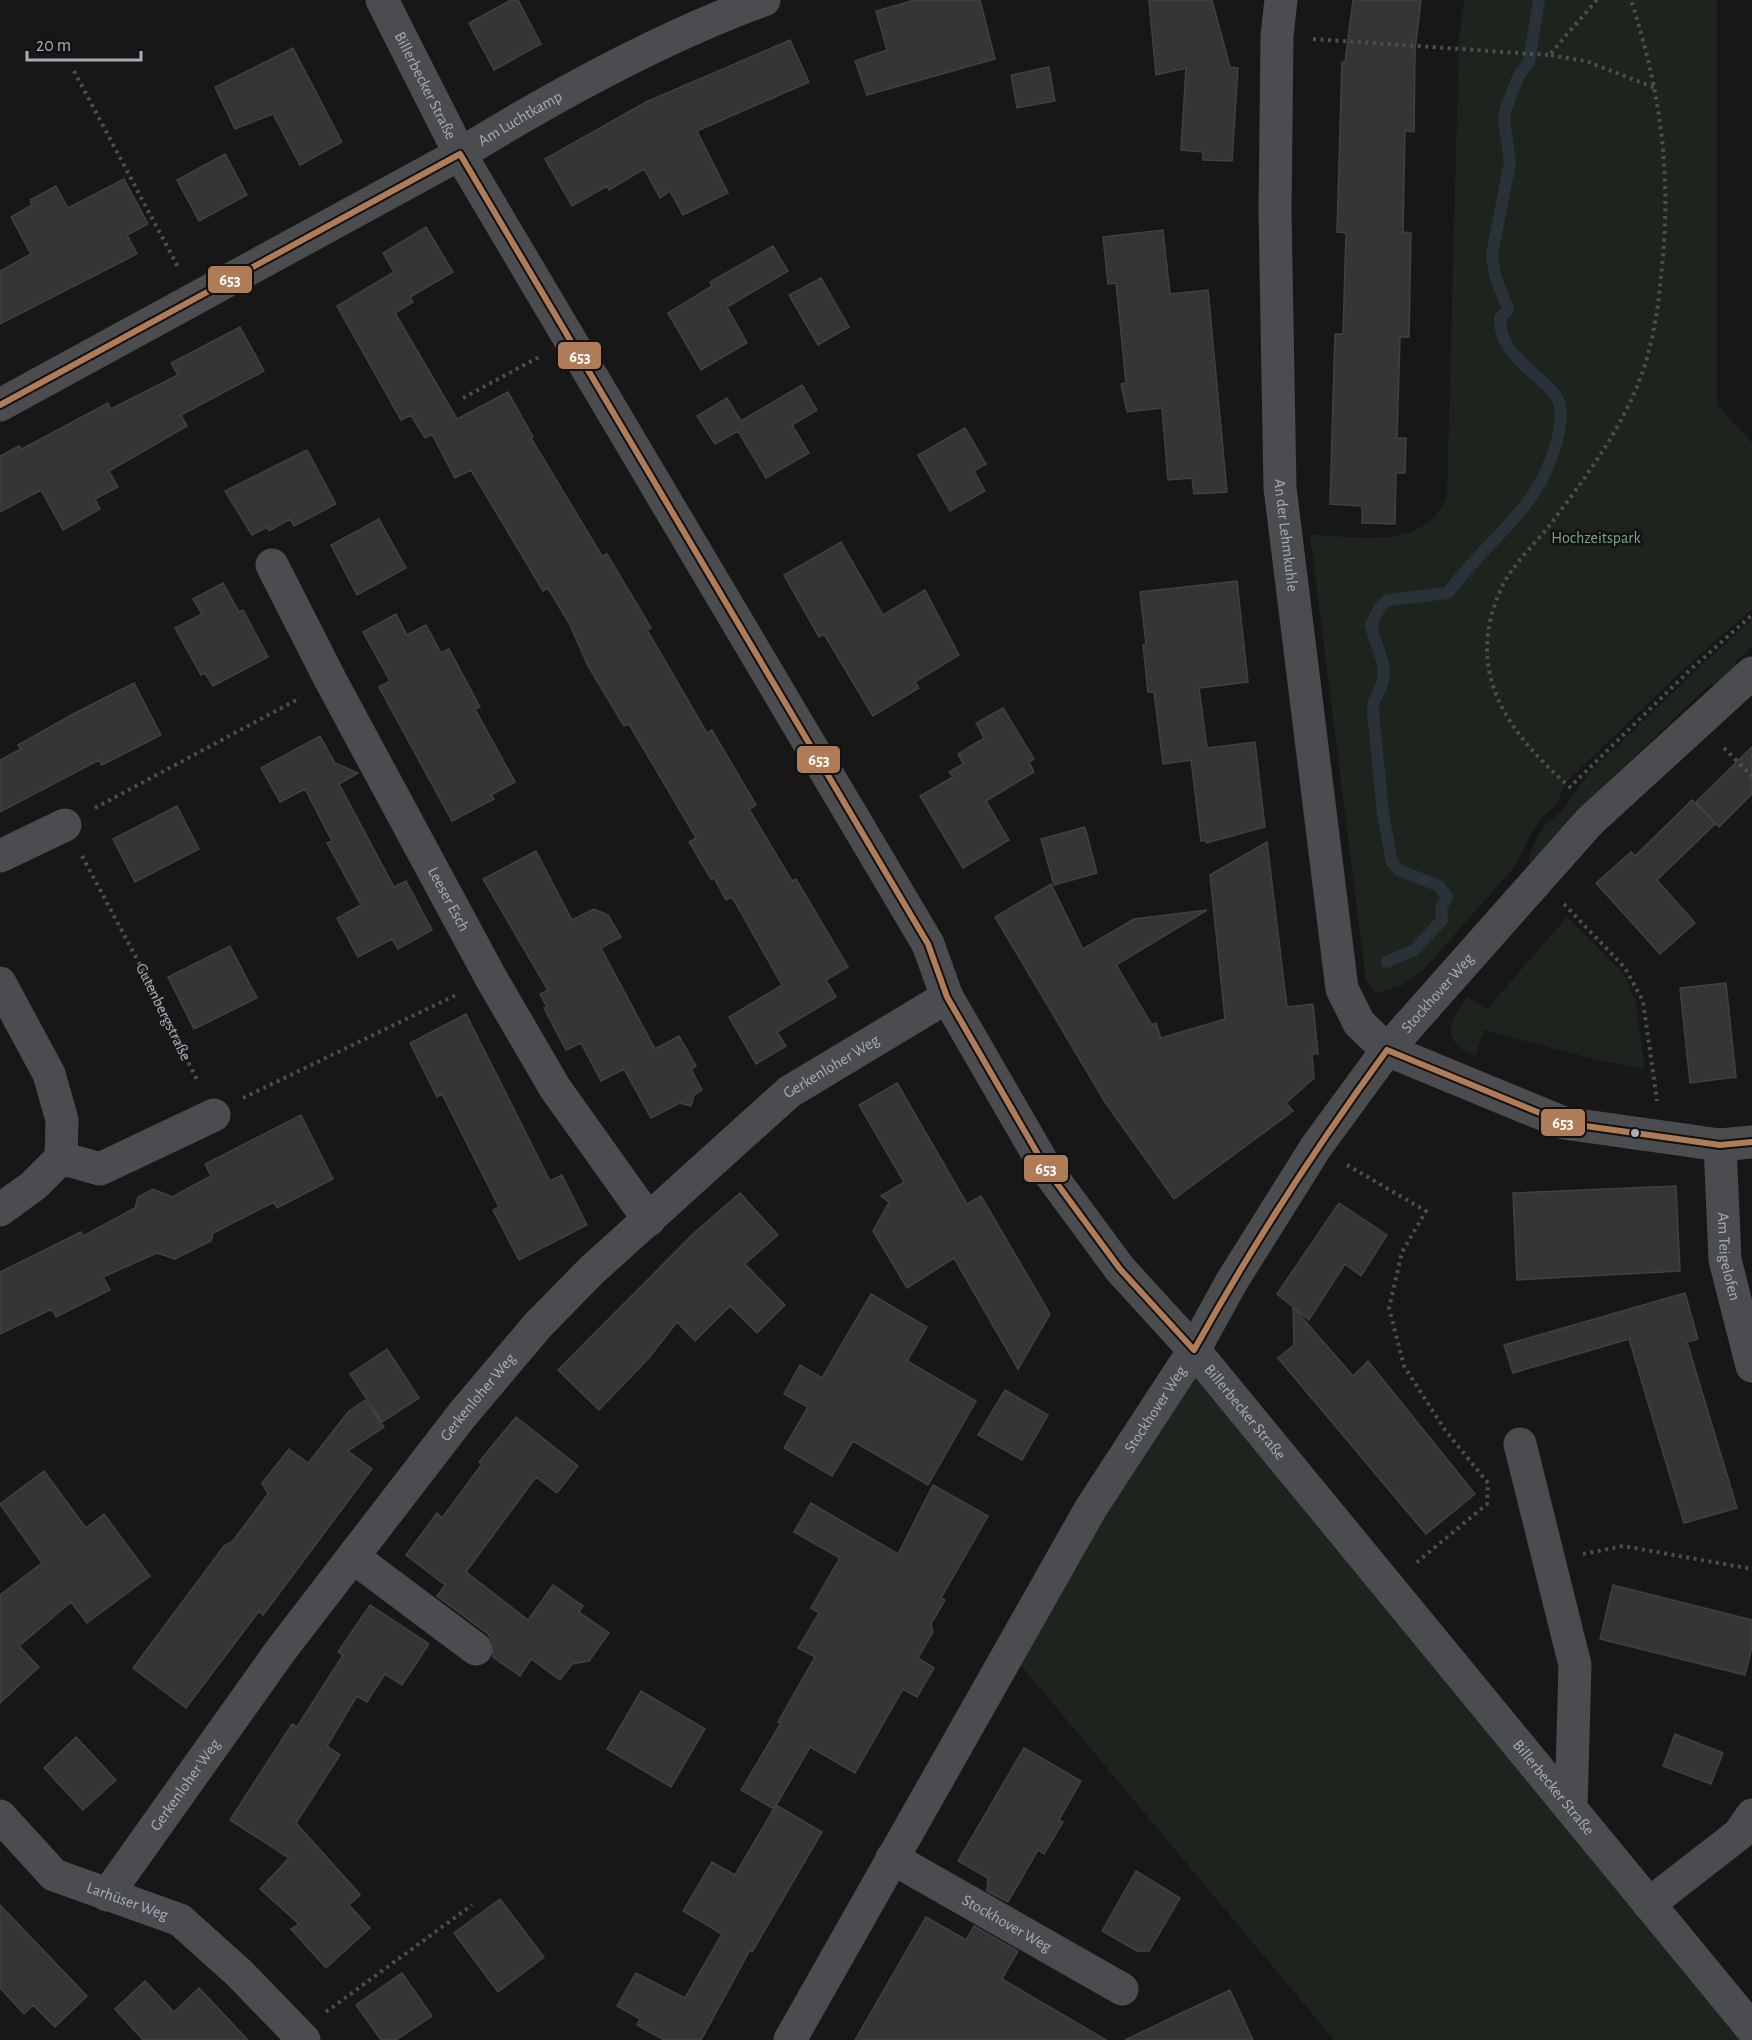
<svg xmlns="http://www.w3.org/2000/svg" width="1752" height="2040" viewBox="0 0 1752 2040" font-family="'Alegreya Sans',sans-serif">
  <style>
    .green { fill: #1d241e }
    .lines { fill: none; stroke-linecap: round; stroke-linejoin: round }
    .stream { stroke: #2a3239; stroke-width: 12 }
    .building { fill: #353536; stroke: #3f4043; stroke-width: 1.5 }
    .path { stroke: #4d4e52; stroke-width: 4; stroke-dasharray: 3 4.5; stroke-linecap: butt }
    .minor { stroke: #4b4c50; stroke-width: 33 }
    .bus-1-casing { stroke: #111113; stroke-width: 10 }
    .bus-1 { stroke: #b07c57; stroke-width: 6 }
    .bus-dot { fill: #a8adb8; stroke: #111113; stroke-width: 2 }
    .labels { text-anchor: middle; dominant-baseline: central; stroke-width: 5; stroke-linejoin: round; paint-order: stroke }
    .street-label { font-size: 16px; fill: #a8adb8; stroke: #111113 }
    .park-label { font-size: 16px; fill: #7fa381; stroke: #111113 }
    .line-badge { stroke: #111113; stroke-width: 2 }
    .badge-label { font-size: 16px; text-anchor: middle; font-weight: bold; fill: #fff }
  </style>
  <rect width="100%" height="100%" fill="#171717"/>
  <path class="green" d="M1464,0H1717V405L1752,443V609L1686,667L1566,782L1557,803L1541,819L1529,837L1516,865L1424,969L1403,985L1376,993L1366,981L1310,535C1359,536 1427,552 1447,495L1459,39Z
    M1752,620V647L1735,662L1739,667L1717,688L1711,683L1574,815L1531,863L1528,860L1537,837L1546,824L1562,811L1588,774L1696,670Z
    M1567,917L1623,973L1636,1003L1645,1069L1597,1060L1484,1030L1475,1057C1441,1041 1447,1022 1467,997L1487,1009Z
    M1194,1350L1752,2040H1334L1010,1652Z"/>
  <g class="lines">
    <path class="stream" d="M1387,962L1414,950L1442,920L1441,908L1447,897L1439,886L1399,870L1392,862L1383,814L1373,712C1373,694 1380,694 1383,681C1387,664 1374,641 1371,625L1380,607L1388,600L1448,593C1473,558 1507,531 1532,496C1547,474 1573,416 1554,393C1532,368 1500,355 1500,318L1508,309L1495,276L1492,255L1510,162L1504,120L1506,108L1519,75L1529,62L1539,0"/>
  </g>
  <path class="building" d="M511,0H518L541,44L494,70L469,23Z
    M915,0H980L995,59L867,95L855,61L887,50L876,11Z
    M1149,0H1212L1230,67L1238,68L1232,161L1203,160V152L1181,150L1186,68L1156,75Z
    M1353,0H1421L1415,50L1414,132L1405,131L1403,232L1411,233L1409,337H1400L1397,438H1406L1405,473H1396L1395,524L1362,523V506L1330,504L1335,334H1343L1345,266L1346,233L1337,232L1342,62H1345Z
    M790,40L809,82L697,131L728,193L683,215L670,191L660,198L644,169L609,190L607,186L572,206L545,159L646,102Z
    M293,48L342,142L300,165L273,114L235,129L215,87Z
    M1049,67L1055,101L1017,108L1011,75Z
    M225,154L247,195L199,221L177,180Z
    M124,179L148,224L127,235L137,254L0,324V271L31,254L11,217L32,205L30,200L56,186L68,208Z
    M426,227L453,272L410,297L413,302L395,313L457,419L508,392L533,437L531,438L602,556L607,554L651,628L647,630L707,733L712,730L756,805L749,809L792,881L796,879L848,967L826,980L836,997L777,1032L786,1046L756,1064L729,1017L782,985L732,897L726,900L714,878L711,879L689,842L696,838L675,802L629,724L624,726L588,666L570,625L548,588L543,591L471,470L455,478L432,434L425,438L411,415L401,420L337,306L394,272L383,253Z
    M1163,230L1170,294L1208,290L1227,492L1194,494L1192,478L1168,480L1162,408L1127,412L1121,384L1126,383L1116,283L1108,284L1103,237Z
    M773,246L788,271L727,307L747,343L701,370L668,313L712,286L710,282Z
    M821,278L849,327L818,345L789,295Z
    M240,327L264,371L181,415L187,426L109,471L118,487L95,499L100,509L63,530L41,490L0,512V456L19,446L22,449L108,403L111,409L178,375L171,363Z
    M802,385L817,410L792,425L809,453L766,478L738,431L715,444L697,416L727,398L741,421Z
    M965,428L986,464L974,471L985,491L950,511L918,455Z
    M307,450L336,504L294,526L290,519L269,531L267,527L252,535L225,491Z
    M379,519L406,568L357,595L331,545Z
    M841,542L883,615L925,590L959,655L915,682L919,688L873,716L824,634L819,637L784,575Z
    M1237,581L1248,682L1199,688L1207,748L1255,742L1265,827L1206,843V840L1201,841L1191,760L1163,764L1154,692H1148L1143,645L1146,644L1140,592Z
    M223,583L239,612L243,610L268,657L213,686L205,673L201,675L175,628L202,614L193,599Z
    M396,614L407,635L426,625L441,653L449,649L480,707L475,709L515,782L491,795L494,799L452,821L379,687L390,681L363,632Z
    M134,683L161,735L102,765L99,760L0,812V760L21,749L18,745L75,713Z
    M1003,708L1034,759L1029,762L1034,772L986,801L1009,840L963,868L920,796L953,777L949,772L963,764L958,754L984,738L976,723Z
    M320,736L335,763L358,773L339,784L394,887L406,881L432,930L398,949L392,939L358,957L337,918L361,905L327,843L332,841L305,789L280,802L261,768Z
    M1752,747V794L1719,827L1696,802Z
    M1692,800L1715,824L1657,880L1695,923L1660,954L1596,883L1631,852L1635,856Z
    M177,806L199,849L135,882L113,839Z
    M1085,827L1097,873L1054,885L1041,839Z
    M1267,842L1287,1007L1313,1004L1318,1054H1312L1314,1078L1286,1103L1293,1111L1174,1199L1105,1102L995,917L1051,884L1083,949L1134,919L1207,910L1116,965L1152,1025L1156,1023L1161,1038L1225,1019L1210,875Z
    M536,851L572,920L594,909L608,915L621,937L601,948L655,1049L679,1036L696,1066L691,1069L702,1090L694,1095L691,1106L680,1103L651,1118L624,1069L601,1081L581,1043L566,1050L544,1008L547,1007L540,994L548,990L483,879Z
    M230,946L257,998L194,1029L168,977Z
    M1726,983L1736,1077L1690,1083L1680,988Z
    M466,1014L550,1181L562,1175L587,1225L519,1260L493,1210L499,1207L442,1094L437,1097L410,1043Z
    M897,1083L967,1204L981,1196L1050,1314L1018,1369L954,1258L907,1288L873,1231L889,1202L881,1196L904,1182L859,1105Z
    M301,1115L333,1179L277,1208L274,1202L213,1233L211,1241L175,1259L157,1253L103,1277L110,1290L56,1317L52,1309L0,1334V1272L81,1232L83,1236L135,1208L138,1197L153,1189L172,1197L211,1176L205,1164Z
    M1676,1186L1680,1271L1517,1280L1513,1193Z
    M740,1193L778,1235L745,1264L785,1305L757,1333L730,1306L695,1341L677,1322L648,1359L599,1410L558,1370L694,1233Z
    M1339,1203L1387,1235L1361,1276L1345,1264L1309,1320L1293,1307L1353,1376L1368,1361L1475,1494L1426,1534L1278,1358L1294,1345L1293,1307L1277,1294Z
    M1685,1293L1698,1339L1687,1342L1737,1508L1684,1523L1629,1339L1513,1373L1504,1345Z
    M871,1294L927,1327L907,1361L976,1401L928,1485L853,1441L832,1476L784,1448L808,1407L784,1394L800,1365L822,1378Z
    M387,1349L419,1398L382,1422L350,1374Z
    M1005,1390L1048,1415L1022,1460L978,1435Z
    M365,1400L384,1427L348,1451L372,1469L263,1615L259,1611L186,1708L133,1668L224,1546L233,1541L268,1494L262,1483L289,1449L308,1463L349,1411Z
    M516,1417L578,1466L557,1493L536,1477L466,1572L528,1620L553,1585L583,1606L579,1612L609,1633L589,1661L572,1664L560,1680L531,1659L520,1676L493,1657V1642L488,1634L437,1596L445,1585L406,1555L437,1513L442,1518L482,1464L479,1462Z
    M44,1471L86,1528L104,1514L150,1576L87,1623L71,1602L19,1646L39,1667L0,1703V1595L42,1563L0,1504Z
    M933,1485L988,1516L941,1598L945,1600L931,1624L933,1632L918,1658L934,1668L917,1697L903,1689L855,1773L810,1747L774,1809L741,1790L781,1723L778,1722L815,1657L798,1648L819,1613L811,1608L840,1558L794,1532L811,1503L898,1554Z
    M1613,1585L1752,1620V1647L1745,1675L1600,1639Z
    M370,1605L429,1644L402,1685L385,1674L367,1702L357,1696L327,1746L340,1755L296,1823L357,1891L360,1895L349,1905L370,1928L326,1968L291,1929L299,1924L260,1889L289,1858L230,1820L292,1724L297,1727L343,1655L338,1652Z
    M641,1691L705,1729L671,1787L607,1749Z
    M1675,1734L1723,1753L1711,1784L1663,1766Z
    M76,1737L116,1780L83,1810L44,1768Z
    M1024,1748L1081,1781L1059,1820L1063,1822L1044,1854L1038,1850L1008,1902L987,1891L988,1878L958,1861Z
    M776,1805L822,1832L752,1952L750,1950L701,2040H664L637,2025L640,2019L617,2006L636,1973L685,1998L722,1934L683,1911L712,1862L735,1875Z
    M1136,1871L1180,1898L1149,1951H1137L1102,1931Z
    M500,1899L544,1957L498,1992L454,1933Z
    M0,1905L87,1996L55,2027L33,2005L24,2014L0,1988Z
    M926,1917L966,1940L974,1926L1018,1951L1002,1979L1106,2040H855Z
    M402,1973L432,2016L396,2040H381L356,2005Z
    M145,1981L174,2012L199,1988L248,2040H143L115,2009Z
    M1230,1990L1253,2040H1125L1194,2007Z"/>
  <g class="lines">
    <g class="path">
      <path d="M1597,0L1549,55L1586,61L1655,88"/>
      <path d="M1313,39L1549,55"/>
      <path d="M74,71L178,267"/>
      <path d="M463,398L539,357"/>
      <path d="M1724,748L1752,776"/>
      <path d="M1574,783L1692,668L1752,615"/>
      <path d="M1571,788C1508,733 1462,672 1502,587C1512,565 1534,545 1549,526C1583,481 1620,432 1640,379C1652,347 1658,311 1661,277C1672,177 1662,96 1631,0"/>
      <path d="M95,808L300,698"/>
      <path id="s1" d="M82,856L146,976L198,1082"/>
      <path d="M1564,904L1625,968L1643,1001L1657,1101"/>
      <path d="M243,1098L458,994"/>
      <path d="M1347,1165L1426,1211L1402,1252L1389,1308L1404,1366L1445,1430L1488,1483L1487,1504L1416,1563"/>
      <path d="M1583,1554L1623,1546L1752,1569"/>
      <path d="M326,2012L472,1905"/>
    </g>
    <g class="minor">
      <path id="s2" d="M382,0L460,154L928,944L947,997L1047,1170L1120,1269L1194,1350L1752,2029"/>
      <path id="s3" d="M1281,0L1277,36L1275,211L1280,488L1342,989L1359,1023L1387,1050L1564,1123L1720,1145L1752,1142"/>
      <path id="s4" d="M0,405L460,154C553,97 661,37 764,0"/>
      <path id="s5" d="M272,565L331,681L491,978L555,1088L649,1220"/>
      <path d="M0,856L65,825"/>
      <path d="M0,983L49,1074L62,1120L61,1158L33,1186L0,1210"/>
      <path id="s6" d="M1720,1145L1725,1260L1752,1366"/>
      <path d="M61,1158L100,1169L214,1115"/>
      <path d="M1520,1444L1575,1665L1571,1809"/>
      <path d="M353,1557L476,1649"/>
      <path id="s7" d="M0,1816L54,1875L180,1920L239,1973L304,2040"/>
      <path id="s8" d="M892,1858L1122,1989"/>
      <path id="s9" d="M107,1895L281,1650L462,1415L538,1325L592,1270L789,1092L947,997"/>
      <path d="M1649,1904L1739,1834L1752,1815"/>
      <path id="s10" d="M790,2040L1091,1508L1194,1350L1232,1281L1316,1147L1387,1050L1590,821L1752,673"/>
    </g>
    <defs>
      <path id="bus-1" d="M460,154L928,944L947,997L1047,1170L1120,1269L1194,1350
        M0,405L460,154
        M1387,1050L1564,1123L1720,1145L1752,1142
        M1194,1350C1253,1244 1315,1148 1387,1050"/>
    </defs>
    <use href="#bus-1" class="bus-1-casing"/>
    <use href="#bus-1" class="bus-1"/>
  </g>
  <circle class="bus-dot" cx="1635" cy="1133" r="5"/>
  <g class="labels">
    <g class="street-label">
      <text stroke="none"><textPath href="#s2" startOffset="96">Billerbecker Straße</textPath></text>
      <text stroke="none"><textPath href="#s4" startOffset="594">Am Luchtkamp</textPath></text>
      <text stroke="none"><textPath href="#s3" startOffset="536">An der Lehmkuhle</textPath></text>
      <text stroke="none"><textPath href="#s5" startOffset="378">Leeser Esch</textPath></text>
      <text stroke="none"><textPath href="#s10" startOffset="1233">Stockhover Weg</textPath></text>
      <text stroke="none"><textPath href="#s1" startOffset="176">Gutenbergstraße</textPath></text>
      <text stroke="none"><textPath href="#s9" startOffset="1107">Gerkenloher Weg</textPath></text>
      <text stroke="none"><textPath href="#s6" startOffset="112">Am Teigelofen</textPath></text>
      <text stroke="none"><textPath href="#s9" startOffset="621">Gerkenloher Weg</textPath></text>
      <text stroke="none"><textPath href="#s10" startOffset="729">Stockhover Weg</textPath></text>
      <text stroke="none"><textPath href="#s2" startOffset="1660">Billerbecker Straße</textPath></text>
      <text stroke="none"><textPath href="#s9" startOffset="135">Gerkenloher Weg</textPath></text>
      <text stroke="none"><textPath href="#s2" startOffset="2146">Billerbecker Straße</textPath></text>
      <text stroke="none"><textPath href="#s7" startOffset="158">Larhüser Weg</textPath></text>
      <text stroke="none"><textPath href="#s8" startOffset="132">Stockhover Weg</textPath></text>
    </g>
    <g class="park-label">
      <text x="1596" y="538">Hochzeitspark</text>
    </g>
  </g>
  <g class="line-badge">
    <rect x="207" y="265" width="46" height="29" rx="6" fill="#b07c57"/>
    <rect x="557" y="341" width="45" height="29" rx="6" fill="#b07c57"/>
    <rect x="796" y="745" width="45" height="29" rx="6" fill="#b07c57"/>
    <rect x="1540" y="1108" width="46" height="29" rx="6" fill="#b07c57"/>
    <rect x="1023" y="1154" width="46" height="29" rx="6" fill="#b07c57"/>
  </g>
  <g class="badge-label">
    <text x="230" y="285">653</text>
    <text x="580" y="362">653</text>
    <text x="819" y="765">653</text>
    <text x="1563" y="1128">653</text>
    <text x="1046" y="1174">653</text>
  </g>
  <path d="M27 51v9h114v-9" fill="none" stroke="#a8adb8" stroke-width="3"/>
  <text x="36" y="51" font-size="18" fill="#a8adb8" stroke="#111113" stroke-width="4.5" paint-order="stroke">20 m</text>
</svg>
